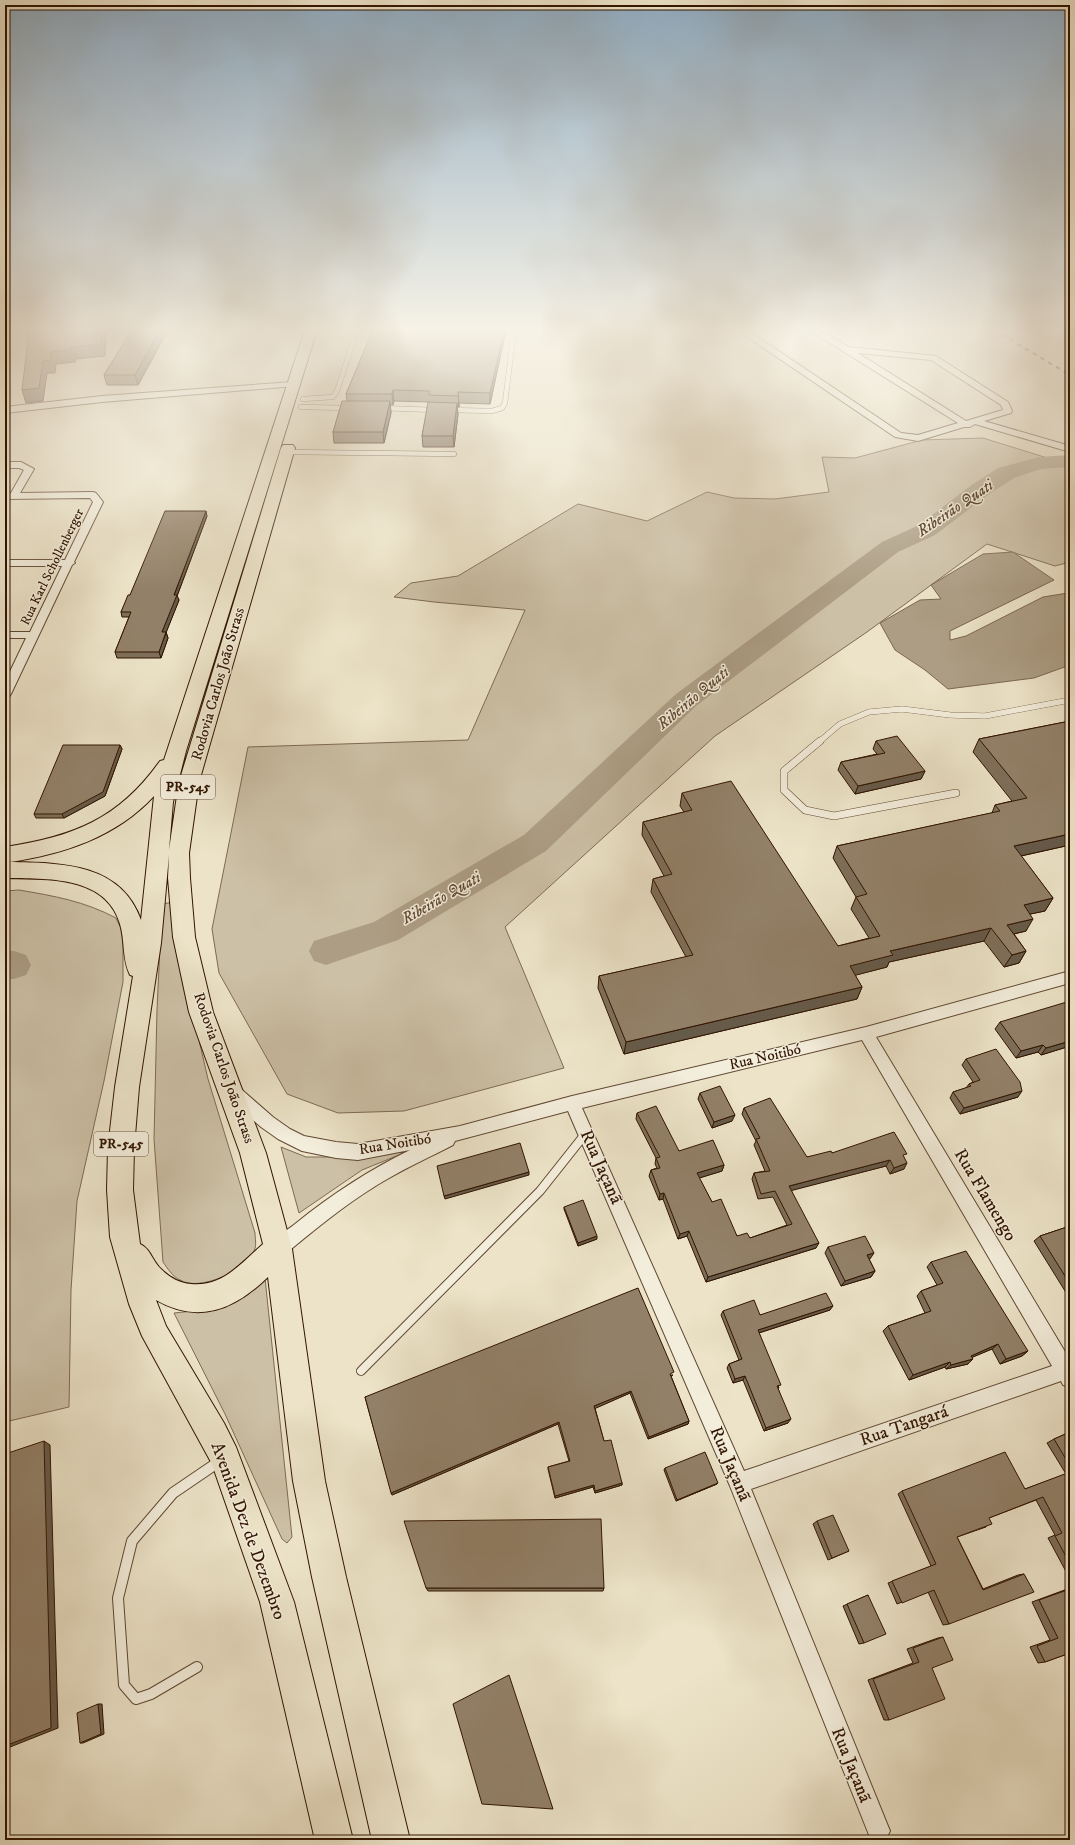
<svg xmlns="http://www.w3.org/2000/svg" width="1075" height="1845" viewBox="0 0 1075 1845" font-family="'IM FELL DW Pica',serif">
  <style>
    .green { fill: #ccc0a6; stroke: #7e6a53 }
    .water { fill: #ac9d84; stroke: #7b664f }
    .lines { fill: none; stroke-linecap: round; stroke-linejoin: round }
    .stream { stroke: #7b664f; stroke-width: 5.5 }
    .river { fill: #ac9d84; fill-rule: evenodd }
    .service-far4-casing { stroke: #604832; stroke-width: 5.5 }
    .service-far3-casing { stroke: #604832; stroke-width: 6 }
    .service-far2-casing { stroke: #604832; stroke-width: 8 }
    .service-far1-casing { stroke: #604832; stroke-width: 10 }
    .service-casing { stroke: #604832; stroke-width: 12 }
    .minor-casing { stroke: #604832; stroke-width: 2 }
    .trunk-casing { stroke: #311400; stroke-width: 2 }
    .service-far4 { stroke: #f3eddb; stroke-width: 4.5 }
    .service-far3 { stroke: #f3eddb; stroke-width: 5.5 }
    .service-far2 { stroke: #f3eddb; stroke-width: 7 }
    .service-far1 { stroke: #f3eddb; stroke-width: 8 }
    .service { stroke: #f3eddb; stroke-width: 10 }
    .minor { fill: #f3eddb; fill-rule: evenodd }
    .trunk { fill: #ece3c8; fill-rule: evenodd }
    .rail { stroke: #311400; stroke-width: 2; stroke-dasharray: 4.5 4.5; stroke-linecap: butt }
    .wall { fill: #7e6e59; stroke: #311400 }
    .shaded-wall { fill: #665a49; stroke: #311400 }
    .building { fill: #928068; stroke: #311400 }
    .labels { text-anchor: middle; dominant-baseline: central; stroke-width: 3; stroke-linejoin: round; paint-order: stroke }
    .far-street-label { font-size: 13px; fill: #311400; stroke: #f3eddb }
    .shield { fill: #f3eddb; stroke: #6b5542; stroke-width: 1 }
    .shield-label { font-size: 14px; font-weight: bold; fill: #311400 }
    .street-label { font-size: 15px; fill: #311400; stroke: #f3eddb }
    .water-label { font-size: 16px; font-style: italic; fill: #624b35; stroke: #f3eddb }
    .near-street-label { font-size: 18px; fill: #311400; stroke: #f3eddb }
  </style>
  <rect width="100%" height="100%" fill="#ece3c8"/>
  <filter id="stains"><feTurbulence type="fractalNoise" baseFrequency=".005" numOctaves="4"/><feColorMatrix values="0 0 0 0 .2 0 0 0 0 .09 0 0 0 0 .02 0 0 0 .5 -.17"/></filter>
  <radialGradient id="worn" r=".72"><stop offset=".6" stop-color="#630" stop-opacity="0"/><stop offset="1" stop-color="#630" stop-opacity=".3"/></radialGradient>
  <path class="green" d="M983,438L1070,465V562L1055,566L987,544L867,632L715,736L505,927L564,1068L404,1111L338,1113L287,1094L219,973L212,929L248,747L468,740L525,610L434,602L394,597L411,583L458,576L578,504L647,521L707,492L734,498L775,499L829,492L822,457L855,458L922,440Z
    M19,890C54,896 84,901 116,918L123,933V982L104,1081L77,1201L71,1290L69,1407L5,1422V891Z
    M174,902L189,997L208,1079L255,1233C255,1239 257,1245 254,1251C245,1271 199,1292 180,1280C172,1276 168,1269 163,1262L154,1139L157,1010L162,904Z
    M421,1146L362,1170L299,1213L281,1147L306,1157H350Z
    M265,1278L292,1537L287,1543L282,1539L225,1414L174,1313L221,1308L249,1294Z"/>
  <path class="water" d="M1013,552L1054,580L950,631V640L966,636L1043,597L1068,593L1070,595V665L1034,678L948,689L925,670L895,650L880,623L920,600L941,599L931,585L983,554Z"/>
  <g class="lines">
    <path class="stream" d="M5,967L14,965"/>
    <path class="river" d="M1070,455V467L1041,469L1014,478L989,494L935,535L898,552L696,706L546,851L398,940L326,965L314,961L309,951L314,941L374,922L524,835L676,694L882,542L919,525L973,484L998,468L1039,457Z
      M5,951H14L26,955L31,965L26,975L14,979H5Z"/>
    <defs>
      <path id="service-far4" d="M303,399L333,397L337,391L357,330
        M301,407L349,408
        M381,408L435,410
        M449,410L492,411L502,408L505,403L513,338
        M287,452L454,454"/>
      <path id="service-far3" d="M819,742L840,724L869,712L902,709L950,715L985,716L1070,700"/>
      <path id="service-far2" d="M820,741L784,771V790L805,810L834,816L956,793"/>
      <path id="service-far1" d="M361,1371L540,1191L586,1133"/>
      <path id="service" d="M197,1667L151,1694L136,1699L124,1685L118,1598L132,1541L173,1493L220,1461"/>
      <path id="minor" d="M737,330H747L901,433L918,435L958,423L809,330H819L849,347L936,356L1008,402L1012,411L1011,413L984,421L1070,446V452L975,424L970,427H964L918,441L895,437ZM858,353L931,360L1001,405L1003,410L966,421Z
        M293,382L297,384L296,386L102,402L5,413V407L102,396Z
        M5,462H21L34,469L20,493L93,492L96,493L103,502L74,562L75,563L72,565L11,694L9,697L5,698V682L26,638H5V632H30L62,566H5V560H65L93,502L90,498L5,499V493H11L24,470L19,468H5Z
        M1070,971V983L876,1037L1070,1360V1387L1063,1385L1061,1381L751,1489L890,1831L886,1839L871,1840L730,1486L568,1111L455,1141L453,1145C426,1159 399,1171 374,1187C342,1207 313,1231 284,1255L278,1258L272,1255L269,1249C274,1238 286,1231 295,1224C331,1195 369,1170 410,1150L358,1160L336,1158L302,1151L278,1139L261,1127L229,1099L227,1094L229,1089L235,1087L241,1089L273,1117L290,1129L304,1136L336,1142L358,1144L460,1126L572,1096L866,1027ZM862,1040L1052,1366L744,1471L582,1108Z"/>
      <path id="trunk" d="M305,330H317L186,751L173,802L169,850L179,782L281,448L283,445H293L295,448L199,782L189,853L190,878L195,937L213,1012L266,1153L292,1249L325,1481L346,1577L410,1840H372L312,1577L293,1481L268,1277C235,1309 199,1325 156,1300L166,1326L224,1423L236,1447L294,1602L353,1840H315L260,1602L212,1464L142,1336L129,1304L110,1237L107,1190L108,1148L115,1087L133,976L130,975C122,960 125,940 120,924C106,875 46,879 5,878V847C73,837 119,819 160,761L164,760ZM154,796L141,920C121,863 61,863 10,862C64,854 116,837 154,796ZM169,855L168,878L173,937L189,1012L240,1153L263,1244C241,1263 223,1287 191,1284C179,1283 170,1278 161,1269C153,1262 150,1248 140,1244L133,1190L134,1148L139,1087L161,943Z"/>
    </defs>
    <use href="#service-far4" class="service-far4-casing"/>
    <use href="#service-far3" class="service-far3-casing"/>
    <use href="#service-far2" class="service-far2-casing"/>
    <use href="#service-far1" class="service-far1-casing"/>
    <use href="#service" class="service-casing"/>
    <use href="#minor" class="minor-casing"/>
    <use href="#trunk" class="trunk-casing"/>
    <use href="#service-far4" class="service-far4"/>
    <use href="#service-far3" class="service-far3"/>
    <use href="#service-far2" class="service-far2"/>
    <use href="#service-far1" class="service-far1"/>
    <use href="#service" class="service"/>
    <use href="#minor" class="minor"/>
    <use href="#trunk" class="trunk"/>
    <path class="rail" d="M994,330L1070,375"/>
  </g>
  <path class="wall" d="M132,330H168L138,385H107L104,375Z
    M373,330H506L490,404L459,403V407H457L458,414L454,447H423L422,436L429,402L394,401L393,405H390L391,413L384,443H334L333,432L347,401L346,394Z
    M207,516L177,596L179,600L166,632L168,638L161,658H117L115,652L129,617H122L121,612L130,595Z
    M1070,721V845L1021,856L1053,898L1045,911L1030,914L1026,931L1014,934L1026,951L1019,963L1004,967L984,941L889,962L887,967L855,975L862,987L857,999L624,1054L598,988L599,976L686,957L651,892L653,879L664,876L642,835L643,822L684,812L680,806L682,793L838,946L869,938L851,909L856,897L833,858L837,846L992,813L995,805L1012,801L973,752L979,739Z
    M876,741L925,771L921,779L855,794L838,770L841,762L877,754L873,749Z
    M120,745L122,749L105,796L64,818H36L34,814Z
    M1000,1022L1070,1046L1041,1055L1038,1052L1016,1058L995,1029Z
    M966,1059L1018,1097L960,1114L950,1098L953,1092L966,1088L969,1084L973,1082L962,1065Z
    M700,1093L732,1121L712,1128L698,1099Z
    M744,1108L807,1157L832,1153L904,1158V1169L890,1174L886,1166L791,1190L816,1248L706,1282L687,1236L678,1239L663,1199L659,1200L649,1176L651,1170L657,1168L655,1164L656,1158L636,1119L637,1113L679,1151L724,1165L722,1171L699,1178L712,1202L737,1236L750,1238L787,1225L773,1197L758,1199L752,1179L754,1173L765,1171L754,1145L756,1141L742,1114Z
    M564,1207L597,1239L578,1246L564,1209Z
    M1070,1226V1299L1034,1241L1040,1236Z
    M828,1247L870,1259H869L875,1271L871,1277L841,1286L825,1253Z
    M931,1262L1028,1351L1022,1356L1000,1364L992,1349L972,1357L968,1364L946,1369L945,1367L909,1380L883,1331L888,1326L925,1313L917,1296L921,1291L937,1285L927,1267Z
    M830,1310L759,1333L779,1388H778L788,1423L764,1431L743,1380L733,1383L727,1368L729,1364L739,1360L721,1315L723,1311L760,1315Z
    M673,1375L671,1376L689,1421L688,1424L648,1439L630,1393L595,1408L604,1441L622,1483V1485L595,1493L593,1487L555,1498L548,1469V1467L569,1461L558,1424L392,1495L365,1397Z
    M1070,1432V1579L1048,1538L1055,1535L1036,1500L989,1518L986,1527L957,1537L983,1589L1018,1575L1024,1574L949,1624L943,1625L928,1592L897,1604L888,1583L931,1566L898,1494L902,1491L1025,1489L1066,1474L1047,1443L1054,1439Z
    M665,1468L718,1483L717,1484L676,1501L664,1470Z
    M817,1521L849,1551L828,1560L813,1524Z
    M426,1588H604L603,1591H428Z
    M1070,1588V1653L1045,1662L1038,1663L1030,1647L1050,1640L1032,1602Z
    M868,1595L864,1643L859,1644L843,1606Z
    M943,1637L932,1668L889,1720H884L868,1680L913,1663L907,1649L938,1638Z"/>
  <path class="shaded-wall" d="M102,330H104L106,336L105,356L76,359L75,362L56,364L55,373H47L43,401L26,403L22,390L43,361L51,352L71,347Z
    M160,330H168L138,385L135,375Z
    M504,330H506L490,404V393Z
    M393,390L394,401L393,405L392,394Z
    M458,392L459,403V407L458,396Z
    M390,401L391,413L384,443L383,432Z
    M457,403L458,414L454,447L453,436Z
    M206,511L207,516L177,596L179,600L164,638L162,632L174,595Z
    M166,632L168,638L161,658L159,652Z
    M120,745L122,749L105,796L64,818L62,814Z
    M925,771L921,779L855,794L858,786Z
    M1070,834V845L1007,859L1014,846Z
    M1053,898L1045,911L1016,917L1024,905Z
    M1033,919L1026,931L1000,937L1007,925Z
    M991,928L984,941L889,962L887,967L845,978L850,966L890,951Z
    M1026,951L1019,963L1004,967L1012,955Z
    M862,987L857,999L624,1054L626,1042Z
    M1070,1041V1046L1041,1055L1046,1048Z
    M1043,1045L1038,1052L1016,1058L1021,1051Z
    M1022,1091L1018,1097L960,1114L964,1108Z
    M735,1115L732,1121L712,1128L714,1122Z
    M890,1160L886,1166L786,1192L789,1186Z
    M907,1163L904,1169L890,1174L894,1168Z
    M724,1165L722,1171L696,1179L697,1173Z
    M529,1172V1175L445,1199L444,1196Z
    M664,1193L663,1199L659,1200L660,1194Z
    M689,1231L687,1236L678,1239L680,1234Z
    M597,1236V1239L578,1246V1243Z
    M819,1243L816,1248L706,1282L708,1277Z
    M874,1253L870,1259L863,1261L867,1255Z
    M875,1271L871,1277L841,1286L845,1281Z
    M833,1306L830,1310L755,1334L758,1330Z
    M998,1344L992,1349L966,1360L971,1356Z
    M1028,1351L1022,1356L1000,1364L1006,1359Z
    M973,1359L968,1364L946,1369L951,1365Z
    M950,1362L945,1367L909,1380L913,1375Z
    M745,1376L743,1380L733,1383L735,1379Z
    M631,1391L630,1393L594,1409V1406Z
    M791,1419L788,1423L764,1431L766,1428Z
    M689,1421L688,1424L648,1439L649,1437Z
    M559,1422L558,1424L392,1495L391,1493Z
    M44,1441L50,1445L58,1728L5,1749Z
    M622,1483V1485L595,1493V1491Z
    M718,1483L717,1484L676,1501L677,1500Z
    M594,1485L593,1487L555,1498V1496Z
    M98,1704H102L104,1734L83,1743H80Z"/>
  <path class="building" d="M37,330H102L101,344L71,347V350L51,352V360L43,361L39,388L22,390L29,331Z
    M132,330H160L135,375H104Z
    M373,330H504L490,393L458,392V396L429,395V391L393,390L392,394H346Z
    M342,401H390L383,432H333Z
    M428,402L457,403L453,436H422Z
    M165,511H206L174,595H177L162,632H166L159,652H115L131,612H121L128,595H130Z
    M1070,721V834L1014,846L1053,898L1024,905L1033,919L1007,925L1026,951L1012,955L991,928L890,951L893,955L850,966L862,987L626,1042L599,976L693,955L653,879L672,874L643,822L692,810L682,793L731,781L838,946L880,936L856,897L867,894L837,846L1000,811L995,805L1027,798L979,739Z
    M897,736L925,771L858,786L841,762L885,753L876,741Z
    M63,745H120L103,792L62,814H34Z
    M1070,1001V1041L1046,1048L1043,1045L1021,1051L1000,1022Z
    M996,1049L1020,1082L1022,1091L964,1108L953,1092L971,1086L969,1084L980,1080L966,1059Z
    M720,1086L735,1115L714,1122L700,1093Z
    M770,1098L807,1157L831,1151L832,1153L894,1132L907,1154L903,1155L907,1163L894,1168L890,1160L789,1186L819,1243L708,1277L689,1231L680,1234L664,1193L660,1194L651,1170L660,1168L656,1158L660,1157L637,1113L656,1106L679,1151L713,1140L724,1165L697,1173L712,1202L721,1199L737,1236L747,1233L750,1238L792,1224L775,1191L761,1194L754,1173L770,1171L756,1139L760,1138L744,1108Z
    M520,1143L529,1172L444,1196L437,1166Z
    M583,1200L597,1236L578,1243L564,1207Z
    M1070,1226V1284L1040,1236Z
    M865,1236L874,1253L867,1255L875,1271L845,1281L828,1247Z
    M966,1251L1028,1351L1006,1359L998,1344L971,1356L973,1359L951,1365L950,1362L913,1375L888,1326L931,1311L921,1291L943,1283L931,1262Z
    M638,1288L674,1372L670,1374L689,1421L649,1437L631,1391L594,1406L604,1441L611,1440L622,1483L595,1491L594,1485L555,1496L548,1467L570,1461L559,1422L391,1493L365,1397Z
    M826,1293L833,1306L758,1330L781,1385L777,1386L791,1419L766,1428L745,1376L735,1379L729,1364L742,1359L723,1311L754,1300L760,1315Z
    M1070,1432V1466L1054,1439Z
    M44,1441L51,1728L5,1746V1454Z
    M705,1452L718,1483L677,1500L665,1468Z
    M1005,1452L1025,1489L1070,1472V1564L1055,1536L1062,1533L1043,1497L989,1518L992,1524L957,1537L983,1590L1024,1574L1034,1592L949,1624L934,1590L902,1603L892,1581L936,1564L902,1491Z
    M833,1515L849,1551L832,1558L817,1521Z
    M601,1519L604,1588H426L404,1521Z
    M1070,1589V1653L1045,1662L1037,1646L1058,1638L1039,1600Z
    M868,1595L886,1634L864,1643L847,1604Z
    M943,1637L953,1660L932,1668L945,1699L889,1720L873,1679L919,1662L913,1648Z
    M509,1675L553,1809L482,1804L453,1704Z
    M98,1704L101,1734L80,1743L77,1713Z"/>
  <linearGradient id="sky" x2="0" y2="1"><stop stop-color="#90abc0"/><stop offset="0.56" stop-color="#f6f2e6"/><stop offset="1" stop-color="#f6f2e6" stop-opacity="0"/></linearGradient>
  <rect width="1075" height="589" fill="url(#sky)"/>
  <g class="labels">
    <g class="far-street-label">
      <text transform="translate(52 567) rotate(-64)">Rua Karl Schollenberger</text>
    </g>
    <g class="shield">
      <rect x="161" y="775" width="54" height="24" rx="3"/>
      <rect x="94" y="1132" width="54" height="24" rx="3"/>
    </g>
    <g class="shield-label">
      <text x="188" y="787">PR-545</text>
      <text x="121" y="1144">PR-545</text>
    </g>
    <g class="street-label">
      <text transform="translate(218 684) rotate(-74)">Rodovia Carlos João Strass</text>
      <text transform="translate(765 1057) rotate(-13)">Rua Noitibó</text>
      <text transform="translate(224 1068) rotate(71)">Rodovia Carlos João Strass</text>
      <text transform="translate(395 1144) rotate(-9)">Rua Noitibó</text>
    </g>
    <g class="water-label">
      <text transform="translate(955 508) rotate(-34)">Ribeirão Quati</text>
      <text transform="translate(693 698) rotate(-40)">Ribeirão Quati</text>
      <text transform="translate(441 898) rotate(-30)">Ribeirão Quati</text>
    </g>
    <g class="near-street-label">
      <text transform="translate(601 1167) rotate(66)">Rua Jaçanã</text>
      <text transform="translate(985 1195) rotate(59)">Rua Flamengo</text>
      <text transform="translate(904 1426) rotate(-19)">Rua Tangará</text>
      <text transform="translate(730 1464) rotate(67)">Rua Jaçanã</text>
      <text transform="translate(248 1531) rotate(70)">Avenida Dez de Dezembro</text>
      <text transform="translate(851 1765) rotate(68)">Rua Jaçanã</text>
    </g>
  </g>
  <rect width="1075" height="1845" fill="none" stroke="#ece3c8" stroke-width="20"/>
  <rect x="6" y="6" width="1063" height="1833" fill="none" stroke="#311400" stroke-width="2"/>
  <rect x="10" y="10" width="1055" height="1825" fill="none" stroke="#311400"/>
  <rect width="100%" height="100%" filter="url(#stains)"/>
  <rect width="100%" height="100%" fill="url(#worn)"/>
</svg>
